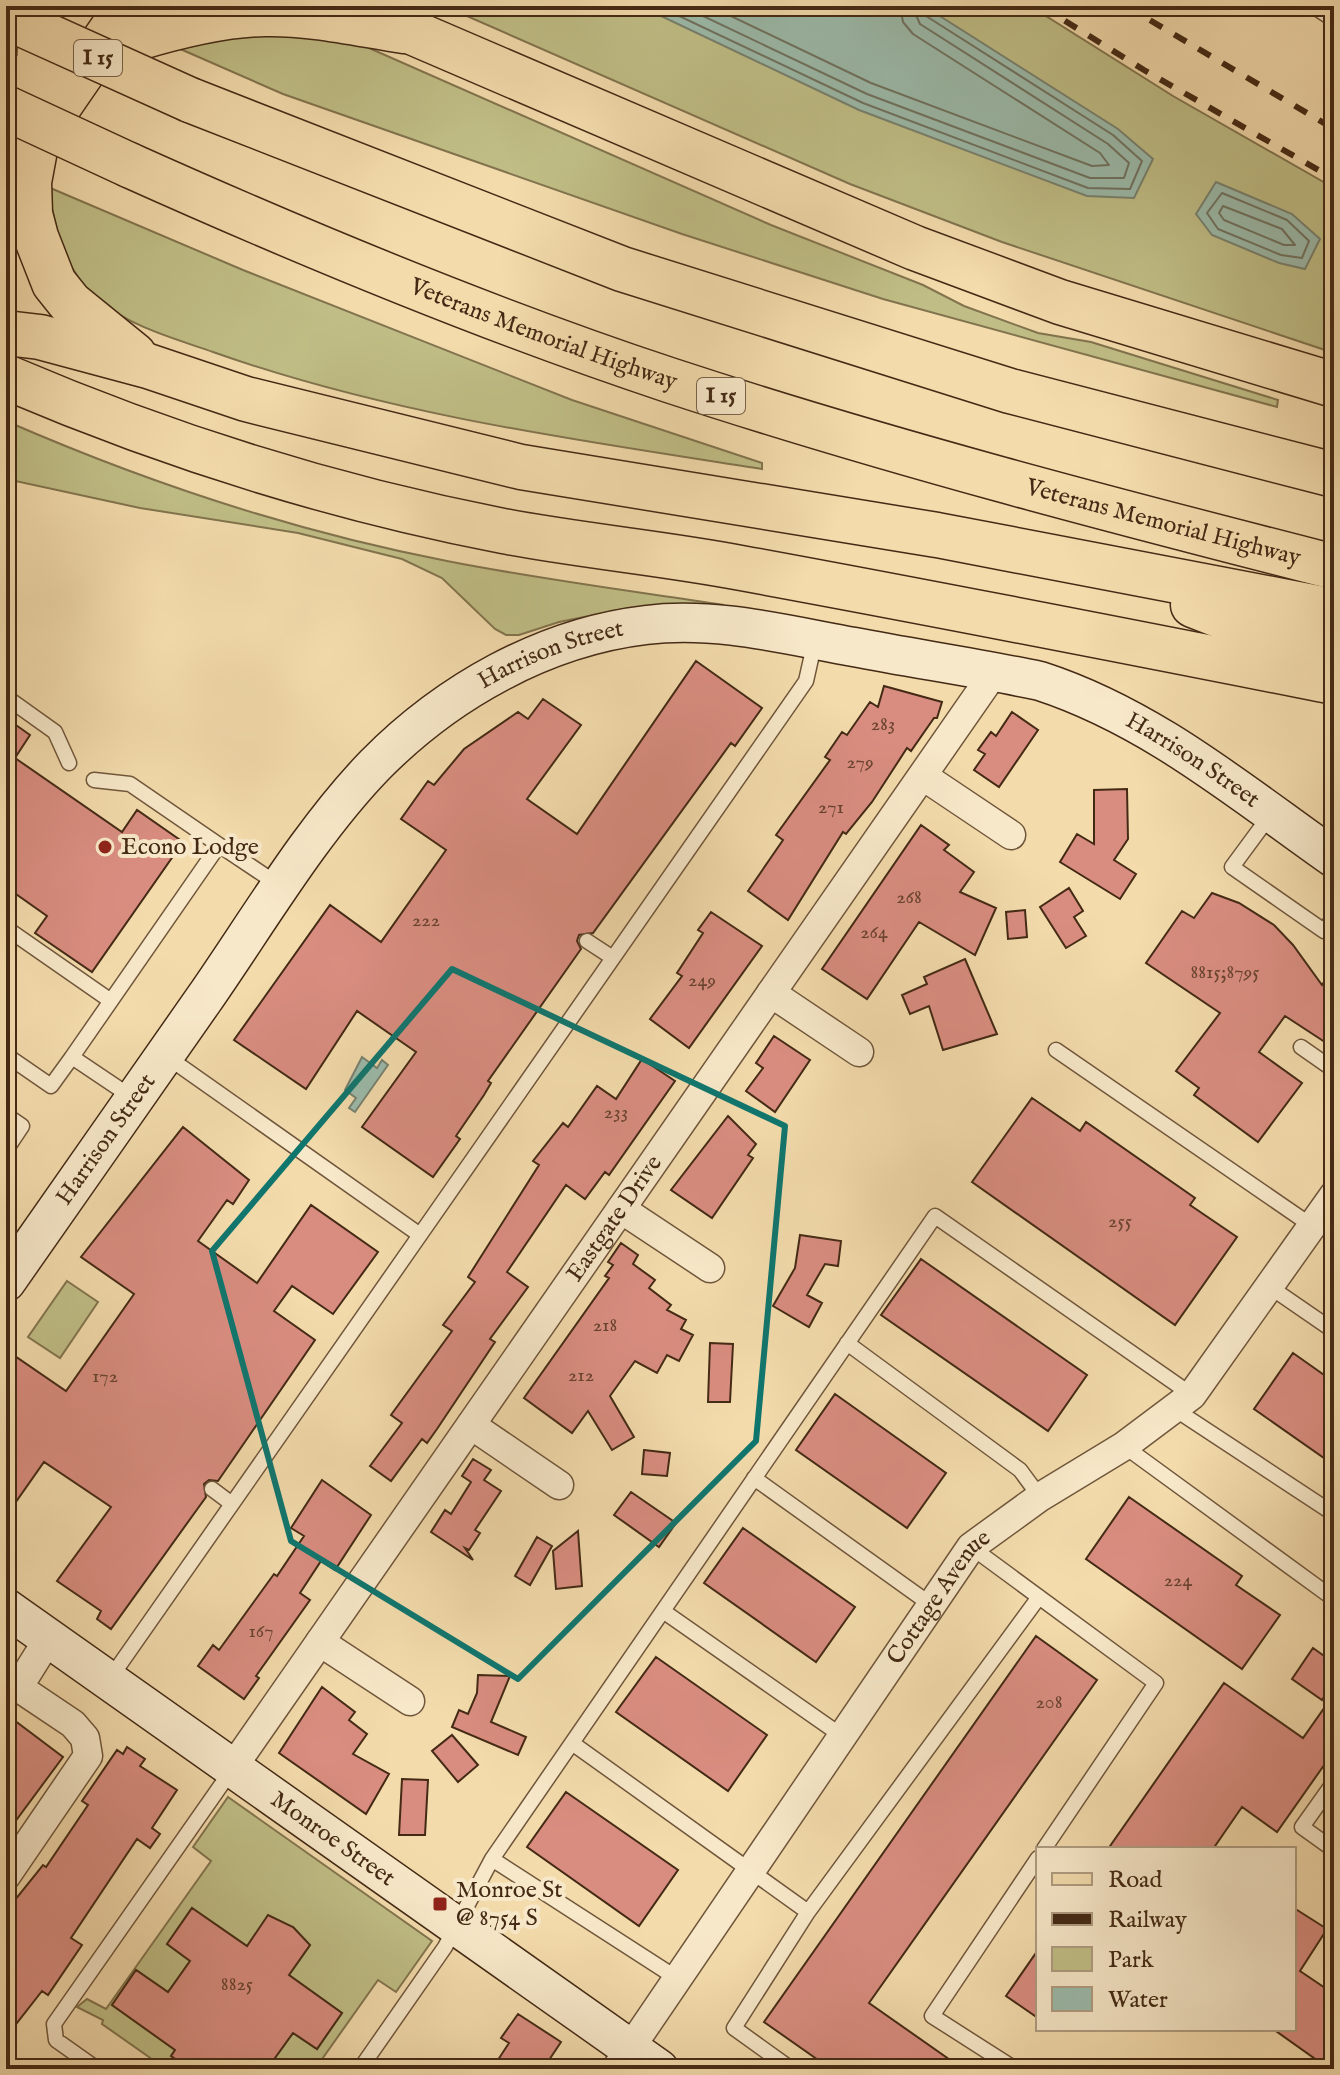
<svg xmlns="http://www.w3.org/2000/svg" width="1340" height="2075" viewBox="0 0 1340 2075" font-family="'IM FELL English',serif">
  <style>
    .green { fill: #c0be86; stroke: #82744e; stroke-width: 2 }
    .water { fill: #9bbbab; stroke: #78816f; stroke-width: 2 }
    .lines { fill: none; stroke-linecap: round; stroke-linejoin: round }
    .shore { stroke: #707260; stroke-width: 2 }
    .building { fill: #d98d80; stroke: #442a15; stroke-width: 2 }
    .lane-casing { stroke: #70563b; stroke-width: 17 }
    .street-casing { stroke: #70563b; stroke-width: 31 }
    .secondary-casing { stroke: #442a15; stroke-width: 41 }
    .primary-casing { stroke: #442a15; stroke-width: 47 }
    .highway-casing { stroke: #442a15; stroke-width: 47 }
    .lane { stroke: #f7e8c9; stroke-width: 14 }
    .street { stroke: #f7e8c9; stroke-width: 28 }
    .secondary { stroke: #f7e8c9; stroke-width: 38 }
    .primary { stroke: #f3dbac; stroke-width: 44 }
    .highway { stroke: #f3dbac; stroke-width: 44 }
    .rail { stroke: #442a15; stroke-width: 6; stroke-dasharray: 14 14; stroke-linecap: butt }
    .highway-bridge-casing { stroke: #442a15; stroke-width: 47; stroke-linecap: butt }
    .highway-bridge { stroke: #f3dbac; stroke-width: 44 }
    .marked { fill: none; stroke: #0f766e; stroke-width: 6; stroke-linejoin: round }
    .poi-dot { fill: #8f2418; stroke: #f7e8c9; stroke-width: 3 }
    .labels { text-anchor: middle; dominant-baseline: central; stroke-width: 8; stroke-linejoin: round; paint-order: stroke }
    .number-label { font-size: 20px; fill: #694330 }
    .shield { fill: #f7e8c9; stroke: #7a634b; stroke-width: 2 }
    .shield-label { font-size: 22px; font-weight: bold; fill: #442a15 }
    .street-label { font-size: 24px; fill: #442a15; stroke: #f7e8c9 }
    .poi-label { font-size: 24px; fill: #442a15; stroke: #f7e8c9; text-anchor: start }
  </style>
  <rect width="100%" height="100%" fill="#f3dbac"/>
  <filter id="stains"><feTurbulence type="fractalNoise" baseFrequency=".0025" numOctaves="4"/><feColorMatrix values="0 0 0 0 .2 0 0 0 0 .09 0 0 0 0 .02 0 0 0 .5 -.17"/></filter>
  <radialGradient id="worn" r=".72"><stop offset=".6" stop-color="#630" stop-opacity="0"/><stop offset="1" stop-color="#630" stop-opacity=".3"/></radialGradient>
  <path class="green" d="M444,6H1030L1173,96L1334,188V353L1002,242L850,184Z
    M259,32L360,44L771,225L923,285L964,306L1038,333L1091,342L1278,400L1277,407L883,299L682,234L283,94L178,48Z
    M48,187L243,270L572,400L762,463V469C576,440 391,415 213,352C173,338 131,327 98,300C64,270 55,229 48,187Z
    M6,421C146,482 297,532 447,561C538,579 632,591 724,605L629,608L559,622L519,635H506L495,629L442,578L402,559L298,533L140,508L6,479Z
    M67,1281L98,1302L60,1358L28,1337Z
    M228,1797L432,1941L396,1992L378,1980L315,2069H267L293,2033L317,2049L342,2013L289,1975L310,1945L293,1927L247,1946L192,1908L167,1944L190,1961L168,1992L136,1970L112,2005L175,2050L171,2056L190,2069H166L102,2024L103,2020L77,2007L87,1999L106,2009L211,1861L193,1847Z"/>
  <path class="water" d="M640,6H924L1118,129L1153,159L1134,198L1087,196L859,110Z
    M1216,182L1292,214L1320,239L1305,269L1279,263L1212,235L1196,214Z
    M362,1057L377,1068L382,1060L388,1065L355,1112L349,1108L356,1098L345,1090Z"/>
  <g class="lines">
    <path class="shore" d="M658,6L863,103L1088,188L1130,189L1142,161L1113,135L926,16L922,6
      M682,6L867,94L1090,178H1124L1129,163L1108,144L920,24L912,6
      M710,6L871,83L1092,166L1109,165L1100,153L913,34L903,22L900,6
      M1222,193L1287,220L1309,241L1302,258L1281,255L1218,229L1207,213Z
      M1223,206L1282,229L1295,245H1284L1224,220L1219,213Z"/>
  </g>
  <path class="building" d="M696,661L762,708L735,746L731,743L593,933L579,935L577,941L581,949L488,1081L491,1083L484,1095L456,1136L460,1139L433,1177L362,1127L416,1052L357,1011L306,1089L234,1040L330,905L381,942L446,850L401,819L428,781L434,785L464,749L518,712L528,719L543,699L581,725L527,799L577,834Z
    M884,686L942,702L937,718H934L911,751L907,748L872,802L846,834L843,832L788,920L748,891L783,840L776,835L830,760L825,757L842,732L847,735L870,702L878,707Z
    M1012,712L1038,730L999,787L974,770L985,754L978,750L991,732L996,736Z
    M6,718L30,735L15,758L122,832L137,810L183,842L92,972L35,933L47,916L6,887Z
    M1127,789L1128,839L1114,860L1136,874L1120,899L1060,862L1077,834L1094,844V790Z
    M921,825L949,845L944,850L974,872L960,892L996,908L975,955L919,922L867,999L822,969Z
    M1069,888L1083,911L1074,917L1086,936L1066,948L1040,907Z
    M1212,893L1239,903L1274,925L1293,945L1322,985L1334,967V1048L1285,1016L1259,1052L1302,1083L1258,1142L1194,1095L1199,1088L1176,1071L1220,1013L1146,963L1182,911L1194,918Z
    M1025,910L1027,937L1008,939L1006,912Z
    M711,912L762,946L689,1048L650,1019L682,976L677,973L703,933L698,930Z
    M965,959L997,1034L943,1050L929,1006L910,1014L902,995L927,984L924,977Z
    M774,1036L810,1060L775,1112L746,1091L763,1068L756,1063Z
    M642,1059L675,1081L609,1175L605,1172L585,1199L566,1185L507,1272L528,1287L490,1339L495,1342L437,1429L427,1443L422,1439L391,1481L370,1466L402,1423L391,1415L452,1331L443,1325L475,1282L468,1277L539,1165L533,1161L563,1123L568,1127L597,1086L616,1099Z
    M1032,1098L1080,1131L1086,1122L1195,1198L1190,1205L1237,1237L1175,1325L972,1182Z
    M728,1116L756,1144L748,1155L753,1158L712,1218L671,1190Z
    M183,1127L249,1180L233,1204L227,1200L198,1241L257,1283L311,1205L378,1252L333,1314L292,1286L274,1311L315,1340L218,1481L209,1480L204,1484L206,1497L111,1629L97,1619L101,1611L57,1581L111,1507L44,1462L6,1516V1350L66,1391L134,1294L81,1257Z
    M800,1235L841,1241L838,1266L825,1264L807,1295L822,1303L809,1327L773,1306L795,1268Z
    M621,1243L638,1255L633,1264L655,1280L649,1288L671,1305L667,1310L686,1320L681,1329L693,1335L679,1361L667,1355L657,1373L635,1361L610,1396L634,1437L612,1450L588,1411L572,1433L524,1398L609,1278L605,1276L613,1265L608,1262Z
    M921,1259L1087,1375L1048,1431L881,1315Z
    M710,1343L733,1344L730,1402H708Z
    M1293,1353L1334,1382V1465L1254,1409Z
    M835,1394L946,1473L907,1528L796,1450Z
    M644,1450L670,1453L667,1476L642,1474Z
    M473,1459L491,1470L484,1480L501,1491L475,1530L480,1533L469,1550L465,1548L473,1560L431,1532L445,1510L451,1514L471,1482L462,1476Z
    M322,1480L371,1515L335,1570L321,1561L300,1593L310,1600L256,1676L259,1678L244,1699L198,1666L213,1645L219,1650L274,1574L277,1576L304,1536L291,1528Z
    M631,1492L676,1523L659,1547L614,1515Z
    M1129,1497L1242,1576L1236,1585L1280,1615L1242,1669L1086,1559Z
    M743,1528L855,1607L816,1662L704,1583Z
    M578,1531L582,1586L556,1589L553,1551Z
    M537,1537L552,1546L530,1585L515,1576Z
    M1036,1636L1097,1680L869,2003L963,2069H831L764,2022Z
    M1313,1648L1334,1663V1682L1322,1700L1292,1679Z
    M656,1657L767,1735L728,1791L616,1712Z
    M478,1675L510,1676L491,1722L526,1737L518,1755L452,1727L459,1710L468,1714L477,1693Z
    M1224,1683L1303,1738L1334,1694V1751L1277,1832L1242,1807L1213,1849H1108Z
    M322,1687L355,1712L349,1720L367,1734L353,1754L389,1774L366,1814L279,1753Z
    M6,1714L63,1757L6,1834Z
    M452,1735L478,1765L458,1782L432,1751Z
    M127,1747L145,1759L140,1766L177,1790L152,1828L160,1834L150,1848L137,1839L71,1938L82,1945L48,1995L42,1991L6,2037V1911L43,1865L46,1867L88,1805L82,1801L117,1750L123,1754Z
    M402,1779L428,1780L425,1835H399Z
    M566,1792L678,1870L639,1926L527,1847Z
    M192,1908L247,1946L268,1915L293,1927L310,1945L289,1975L342,2013L317,2049L293,2033L267,2069H190L171,2056L175,2050L112,2005L136,1970L168,1992L190,1961L167,1944Z
    M1294,1908L1327,1929L1300,1971L1334,1994V2044L1321,2063L1273,2029H1294Z
    M1038,1950V2018L1006,1996Z
    M518,2014L561,2042L543,2069H492L509,2043L501,2038Z"/>
  <g class="lines">
    <defs>
      <path id="lane" d="M1313,6L1334,20
        M6,697L55,732L69,763
        M94,780L130,784L219,845
        M1271,814L1232,867L1324,931L1334,917
        M6,928L111,1001
        M587,941L613,958
        M1301,1047L1334,1070
        M1056,1050L1312,1226
        M6,1055L51,1086L72,1057
        M166,1056L420,1235L806,681L815,641
        M133,1098L72,1057L219,845L279,885
        M6,1115L22,1126L6,1150
        M1270,1287L1334,1331
        M847,1343L1020,1470L1040,1497
        M1176,1410L1334,1514
        M1124,1446L1334,1599
        M754,1478L930,1604
        M212,1489L232,1504
        M971,1547L1156,1683L1044,1849
        M663,1611L842,1736
        M109,1680L420,1235
        M572,1743L808,1912L734,2028L791,2069
        M1334,1782L1302,1827L1334,1850
        M492,1859L678,1979
        M808,1912L1039,1597
        M97,2069L56,2040L54,2024L231,1771
        M360,2069L445,1947L492,1859L935,1216L1192,1395
        M1015,2069L932,2016L1038,1858"/>
      <g id="street">
        <path d="M923,776L1011,835"/>
        <path d="M771,993L859,1052"/>
        <path d="M621,1209L710,1268"/>
        <path d="M471,1425L559,1485"/>
        <path d="M320,1642L410,1701"/>
        <path d="M6,1679L73,1724L85,1738L88,1756L6,1876"/>
        <path d="M19,1686L49,1638"/>
        <path id="s1" d="M233,1767L995,671"/>
        <path id="s2" d="M616,2069L971,1547L1040,1497L1124,1446L1192,1395L1334,1195"/>
      </g>
      <g id="secondary">
        <path id="s3" d="M6,1282C72,1187 138,1094 204,999C257,923 310,832 375,765C447,692 544,637 646,625C715,616 787,635 854,647C916,659 979,668 1040,681C1151,717 1240,792 1334,858"/>
        <path id="s4" d="M6,1608L659,2069"/>
      </g>
      <path id="primary" d="M6,183L128,6"/>
      <g id="highway">
        <path d="M41,6L37,139L29,182L30,214L36,237L54,283L70,303L134,355"/>
        <path d="M373,6L414,33L915,248L1060,302L1334,385"/>
        <path d="M6,84C78,57 188,15 265,14C311,13 358,24 404,31"/>
        <path d="M190,100L622,269L1010,391L1334,475"/>
        <path id="s5" d="M129,165C305,244 485,319 669,380C888,452 1111,510 1334,567"/>
        <path d="M6,333L40,337L148,366L246,399L521,467L937,535L1334,611"/>
        <path d="M6,377C165,445 333,498 503,531C582,546 662,553 741,568C939,604 1136,643 1334,682"/>
        <path d="M1193,605L1239,623L1334,644"/>
      </g>
    </defs>
    <use href="#lane" class="lane-casing"/>
    <use href="#street" class="street-casing"/>
    <use href="#secondary" class="secondary-casing"/>
    <use href="#primary" class="primary-casing"/>
    <use href="#highway" class="highway-casing"/>
    <use href="#lane" class="lane"/>
    <use href="#street" class="street"/>
    <use href="#secondary" class="secondary"/>
    <use href="#primary" class="primary"/>
    <use href="#highway" class="highway"/>
    <path class="rail" d="M1041,6L1144,70L1334,179
      M1126,6L1334,129"/>
    <defs>
      <path id="highway-bridge" d="M6,17L190,100
        M6,108L129,165"/>
    </defs>
    <use href="#highway-bridge" class="highway-bridge-casing"/>
    <use href="#highway-bridge" class="highway-bridge"/>
  </g>
  <path class="marked" d="M452,969L785,1126L756,1441L518,1679L291,1541L212,1251Z"/>
  <g class="poi-dot">
    <circle cx="105" cy="847" r="8"/>
    <rect x="432" y="1896" width="16" height="16" rx="4"/>
  </g>
  <g class="labels">
    <g class="number-label">
      <text x="883" y="724">283</text>
      <text x="860" y="762">279</text>
      <text x="831" y="807">271</text>
      <text x="909" y="897">268</text>
      <text x="426" y="920">222</text>
      <text x="874" y="932">264</text>
      <text x="1225" y="972">8815;8795</text>
      <text x="702" y="980">249</text>
      <text x="616" y="1112">233</text>
      <text x="1120" y="1221">255</text>
      <text x="605" y="1325">218</text>
      <text x="581" y="1375">212</text>
      <text x="105" y="1376">172</text>
      <text x="1178" y="1580">224</text>
      <text x="261" y="1631">167</text>
      <text x="1049" y="1702">208</text>
      <text x="237" y="1984">8825</text>
    </g>
    <g class="shield">
      <rect x="74" y="40" width="48" height="36" rx="6"/>
      <rect x="697" y="378" width="48" height="36" rx="6"/>
    </g>
    <g class="shield-label">
      <text x="98" y="58">I 15</text>
      <text x="721" y="396">I 15</text>
    </g>
    <g class="street-label">
      <text stroke="none"><textPath href="#s5" startOffset="448">Veterans Memorial Highway</textPath></text>
      <text stroke="none"><textPath href="#s5" startOffset="1096">Veterans Memorial Highway</textPath></text>
      <text stroke="none"><textPath href="#s3" startOffset="846">Harrison Street</textPath></text>
      <text stroke="none"><textPath href="#s3" startOffset="1518">Harrison Street</textPath></text>
      <text stroke="none"><textPath href="#s3" startOffset="174">Harrison Street</textPath></text>
      <text stroke="none"><textPath href="#s1" startOffset="668">Eastgate Drive</textPath></text>
      <text stroke="none"><textPath href="#s2" startOffset="572">Cottage Avenue</textPath></text>
      <text stroke="none"><textPath href="#s4" startOffset="400">Monroe Street</textPath></text>
    </g>
    <g class="poi-label">
      <text x="121" y="847">Econo Lodge</text>
      <text x="456" y="1890">Monroe St<tspan x="456" dy="28">@ 8754 S</tspan></text>
    </g>
  </g>
  <rect width="1340" height="2075" fill="none" stroke="#f3dbac" stroke-width="32"/>
  <rect x="8" y="8" width="1324" height="2059" fill="none" stroke="#442a15" stroke-width="4"/>
  <rect x="16" y="16" width="1308" height="2043" fill="none" stroke="#442a15" stroke-width="2"/>
  <rect x="1036" y="1847" width="260" height="184" fill="#f7e8c9" stroke="#af9c81" stroke-width="2"/>
  <rect x="1052" y="1873" width="40" height="12" fill="#f3dbac" stroke="#af9c81" stroke-width="2"/>
  <text x="1108" y="1887" font-size="24" fill="#442a15">Road</text>
  <rect x="1052" y="1913" width="40" height="12" fill="#442a15" stroke="#af9c81" stroke-width="2"/>
  <text x="1108" y="1927" font-size="24" fill="#442a15">Railway</text>
  <rect x="1052" y="1947" width="40" height="24" fill="#c0be86" stroke="#af9c81" stroke-width="2"/>
  <text x="1108" y="1967" font-size="24" fill="#442a15">Park</text>
  <rect x="1052" y="1987" width="40" height="24" fill="#9bbbab" stroke="#af9c81" stroke-width="2"/>
  <text x="1108" y="2007" font-size="24" fill="#442a15">Water</text>
  <rect width="100%" height="100%" filter="url(#stains)"/>
  <rect width="100%" height="100%" fill="url(#worn)"/>
</svg>
